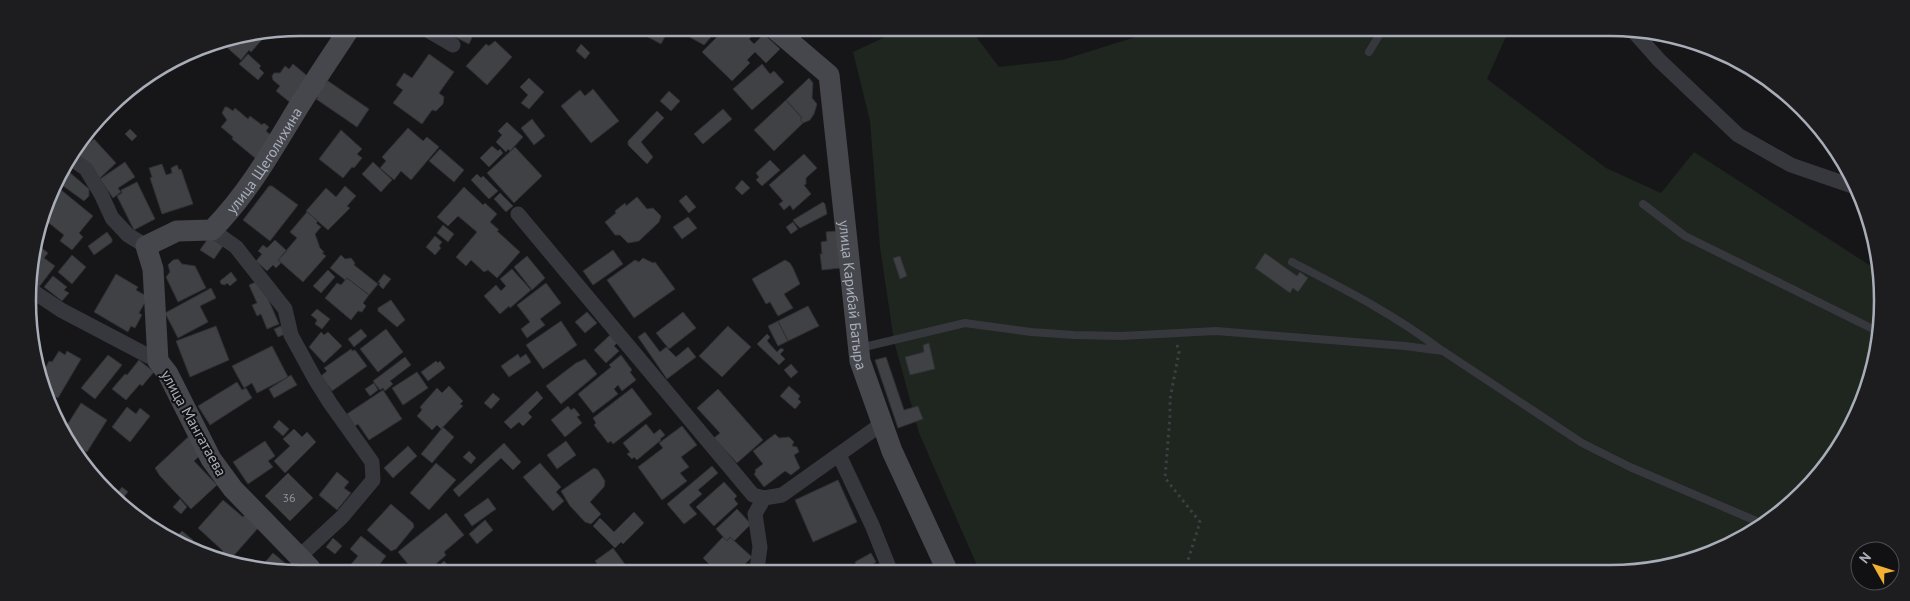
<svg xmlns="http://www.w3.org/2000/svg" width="1910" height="601" viewBox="0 0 1910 601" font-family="'PT Sans',sans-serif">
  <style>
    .green { fill: #1e261f }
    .building { fill: #404145; stroke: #303034 }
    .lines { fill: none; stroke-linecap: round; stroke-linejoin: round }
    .path { stroke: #3d3f44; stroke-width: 3; stroke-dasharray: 2.5 4; stroke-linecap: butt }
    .lane { stroke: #37383d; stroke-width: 8 }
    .street { stroke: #37383d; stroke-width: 15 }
    .secondary { stroke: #45474d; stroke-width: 21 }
    .labels { text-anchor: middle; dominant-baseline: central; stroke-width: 4; stroke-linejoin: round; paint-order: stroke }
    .number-label { font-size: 12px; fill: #8e929b }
    .street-label { font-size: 15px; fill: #a8adb8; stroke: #111113 }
    .rim { fill: none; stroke: #a8adb8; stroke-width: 2.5 }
  </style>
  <rect width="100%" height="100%" fill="#161618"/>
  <path class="green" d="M900,30H971L999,67L1062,60L1142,35L1150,31L1508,32L1487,79L1606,168L1661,193L1694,152L1877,270V354L1846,437L1790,506L1714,553L1645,571L979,570L919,433L894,341L880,247L870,121L853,52Z"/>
  <path class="building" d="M437,28H465L474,33L469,44Z
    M595,29H605L602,34Z
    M638,29H669L661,44L637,31Z
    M675,29H718L704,45Z
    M725,29H747L753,35L749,39L754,44L764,34L780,49L766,63L755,52L747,60L750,63L732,81L702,52Z
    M267,34L251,52L249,50L241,60L222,43Z
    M495,41L512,57L487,85L466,66L486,44L489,46Z
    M581,44L590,53L585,59L576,51Z
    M248,54L261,66L259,68L264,73L258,80L239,64Z
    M429,54L454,72L439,93L444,97L443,104L436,111L432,110L422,124L393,103L403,90L396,85L404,73L412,78Z
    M293,64L311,79L292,104L276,91L280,86L273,80L272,76L274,73H280L285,66L289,69Z
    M762,64L770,74L774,71L784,82L752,110L733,89Z
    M529,78L544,92L529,109L521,103L528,95L520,87Z
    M809,78L813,83L812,98L817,104L814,114L810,120L803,123L800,120L802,118L786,100Z
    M328,81L369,109L357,127L316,99L318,98L314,95Z
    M593,89L619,121L591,143L561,106L580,90L585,96Z
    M669,91L680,101L671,111L660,101Z
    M786,100L802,118L800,120L803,123L774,151L754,130Z
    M225,107H227L233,111L235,108L248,119L250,116L262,125L264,123L269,127L266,131L273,137L255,158L232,139L233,137L221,127L227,120L222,113Z
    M723,109L732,119L703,144L694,134Z
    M657,111L664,118L641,142L653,157L647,164L628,145V141Z
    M103,118L106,122L85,144L84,143Z
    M532,119L545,136L534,145L521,128Z
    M507,122L523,137L510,151L508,149L506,152L496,142L502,135L498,131Z
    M408,128L423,141L427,137L439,147L411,180L401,171L394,180L380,168L386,161L382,157Z
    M130,129L137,136L132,141L125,134Z
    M341,130L362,149L357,154L362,158L354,168L352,167L343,178L319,159Z
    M94,139L116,163L100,178L77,154Z
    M492,146L498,151L500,149L503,153L489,167L480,158Z
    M515,147L542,176L514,203L487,173Z
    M440,149L464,170L454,182L429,161Z
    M804,154L817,168L806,178V184L804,185L811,194L793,210L790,205L784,210L779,204L783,201L769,185Z
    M770,160L780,170L762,186L756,180L759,177L756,173Z
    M125,162L135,177L118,188L121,192L113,198L100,179Z
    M373,162L392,180L381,192L362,174Z
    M162,164L166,175L172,173L171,168L177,165L179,170L181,169L193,204L162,214L150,178L152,177L149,168Z
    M68,171L89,189V196L84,201L59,183Z
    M477,174L481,178L483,176L498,191L489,199L471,180Z
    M742,180L750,188L742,195L735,188Z
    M137,182L155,219L134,230L117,196L122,193L121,190Z
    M55,185L93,216L79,233L83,237L72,250L60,241L64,235L44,219Z
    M269,186H272L298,205L270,241L243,220Z
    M345,186L356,196L347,206L350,208L328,230L306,211L326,188L336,197Z
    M464,187L483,205L485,203L497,214L490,222L499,230L497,231L520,252L497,278L488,270L484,272L471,260L466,266L456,257L477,232L458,216L448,226L437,217Z
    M500,193L513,206L506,212L494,199Z
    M686,195L696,207L689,213L679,201Z
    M637,197L647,209L653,208L661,216L659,222L639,241L628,243L620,235H615L605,222L616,213L615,211L625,203L626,206Z
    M823,202L825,204L827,214L800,228L796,224L793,220Z
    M307,212L318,221L316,223L321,227L315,234L320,248L324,252L322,253L326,256L303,282L278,260L297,238L290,232Z
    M688,217L697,228L682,239L673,227Z
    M793,222L798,229L791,234L786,227Z
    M43,223L47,226L38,237Z
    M443,225L454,234L448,242L437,233Z
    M836,231L841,268L822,270L820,254H822L821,242L827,241L826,232Z
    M107,232L112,239V242L94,255L88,246Z
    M435,236L442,242L439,246L441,248L435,255L426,247Z
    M209,237L223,246L214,259L200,250Z
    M275,240L287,251L278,260L281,263L276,268L273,265L267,271L256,261L262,254L258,251L263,245L267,248Z
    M39,246L48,253L44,258L55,266L39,287L31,280L30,265L35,250Z
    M613,250L623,264L593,285L583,271Z
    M1265,253L1297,276L1300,272L1308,278L1298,292L1293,288L1290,293L1255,268Z
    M72,255L86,267L72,284L58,272Z
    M341,255L345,259L351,258L355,263L354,265L378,284L369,295L347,278L345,280L330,268Z
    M527,256L545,278L532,290L514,267Z
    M900,256L907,276L900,279L893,258Z
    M643,258L653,263L655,262L675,289L634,318L607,280L635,260L639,262Z
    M178,259L182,264L195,266L206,288L178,302L166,277L170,272L168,265L173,260Z
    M785,260L790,263L793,268L800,284L784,294L793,308L778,316L770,302L766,304L752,279Z
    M512,269L531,290L510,308L509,306L500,314L484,296L496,285L501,291L506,286L500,279Z
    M328,270L335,277L321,293L313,286Z
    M231,272L237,280L230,286L227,283L225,285L221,284L220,281Z
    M116,274L138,287L136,290L148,297L139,313L142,315L135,328L131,326L128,332L94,312Z
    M384,274L391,279L383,289L379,285L380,283L378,282Z
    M53,276L67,287L64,290L69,293L62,301L44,287Z
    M347,278L369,295L363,303L366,306L362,312L358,311L351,320L325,298L337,283L341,285Z
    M260,280L279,324L267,329L261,314L257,316L252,305L257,303L249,285Z
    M546,283L561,303L540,319L545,325L527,338L521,329L530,322L517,305Z
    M211,288L216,298L200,306L208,322L178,338L165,313Z
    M391,300L405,320L397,327L378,311V308Z
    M808,306L819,326L788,341L778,321Z
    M317,309L330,319L322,329L315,324L317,320L311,315Z
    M587,312L597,323L585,333L575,322Z
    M683,312L696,328L669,349L656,333Z
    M561,321L577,345L543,369L526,345Z
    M778,321L788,341L778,346L768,326Z
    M216,326L229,360L190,377L176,341Z
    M281,326L285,334L278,337L274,329Z
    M728,326L751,347L722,377L699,356Z
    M361,329L367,336L354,347L348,339Z
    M386,329L403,352L378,372L360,349Z
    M321,332L324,335L328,332L342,346L324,363L309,347Z
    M645,332L660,352L666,347L676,357L688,347L696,357L667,379L638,337Z
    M767,334L770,337L767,341L777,352L781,348L784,350L780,354L785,359L779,365L757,344Z
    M610,335L617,343L614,346L619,351L606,363L594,350Z
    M929,343L935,369L910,375L905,357L924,352L923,345Z
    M272,346L288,377L257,393L252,383L244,388L232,366Z
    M351,349L352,351L355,350L367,366L332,391L321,376L327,371L324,368Z
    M59,351L65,355L67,351L81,359L58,398L52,395L50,399L40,378L49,361L52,362Z
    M36,353L43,359L36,367Z
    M518,354L520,358L526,354L531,362L509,377L501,366Z
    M108,355L122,365L95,399L81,388Z
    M621,355L632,370L630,372L636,380L622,391L618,385L614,389L618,394L593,413L578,394L611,367L609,365Z
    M405,357L411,365L390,381L393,384L385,391L383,388L380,390L373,381Z
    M886,357L904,410L918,406L923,419L898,428L875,360Z
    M585,359L597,374L561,404L546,386L576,363Z
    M139,360L154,372L142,386L140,384L126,400L112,389L125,374L127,375Z
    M436,361L438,363L440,361L445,368L428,381L421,372Z
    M791,364L798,372L791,378L784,370Z
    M417,372L428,388L403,405L392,388Z
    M291,375L297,385L274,398L269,389Z
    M237,382L242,390L246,388L252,398L210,425L198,406Z
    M374,383L378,390L370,396L365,389Z
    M449,386L463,401L460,404L463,406L441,429L437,425L432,430L417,416L422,410L420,407L437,388L442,393Z
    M789,386L800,396L798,399L801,402L795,409L780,396Z
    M632,388L652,414L613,444L611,441L608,443L594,425L596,423L593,418Z
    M718,389L763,440L737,463L714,438L720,433L697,408Z
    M383,390L402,419L369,440L358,424L355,426L347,414Z
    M537,391L543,398L528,413L532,417L523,426L519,422L511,429L504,422Z
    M493,393L500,399L491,409L484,403Z
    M81,403L107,420L87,452L83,450L78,457L74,452L64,430Z
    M568,406L571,410L574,408L580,415L577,417L582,423L565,437L551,420Z
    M127,407L136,414L140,408L150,416L130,442L112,427Z
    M279,420L289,429L283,436L273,427Z
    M646,424L654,434L660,429L665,435L660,439L661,440L637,460L634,457L632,459L627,454L630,452L623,443Z
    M682,426L697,445L681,457L689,467L680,473L687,481L662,500L638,467L663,448L659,443Z
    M443,427L454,437L432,463L421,454Z
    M294,429L302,437L307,432L316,442L285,473L274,461L290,446L283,439Z
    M775,434L779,438L789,437L794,442L792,446L797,447L799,452L794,455L800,468L791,475L785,471L764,487L754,474L756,472L755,470L763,464L753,451Z
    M188,437L203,453L194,461L217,485L191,509L160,476L155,468Z
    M265,441L275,456L268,461L273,467L248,484L233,462Z
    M566,441L576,455L557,469L547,455Z
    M504,443L521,462L513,470L501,458L459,497L453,490Z
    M408,446L417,456L393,478L384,468Z
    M469,451L476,458L471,464L463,457Z
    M436,463L456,480L429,510L410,493Z
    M540,463L561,487L556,492L564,501L553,511L523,477Z
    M712,466L718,473L698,490L702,494L689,505L697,514L684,524L667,504Z
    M594,468L598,470L605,481L604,487L590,502L601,514L591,524L585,522L570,506L561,491Z
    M337,472L349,482L344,488L351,493L337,510L319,495Z
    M288,473L313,498L290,521L265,496Z
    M838,480L857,522L813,542L795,500Z
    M724,482L737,496L734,499L738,504L714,526L696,507Z
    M122,487L128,492L122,499L123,502L116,495Z
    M488,498L496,509L472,526L464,515Z
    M180,499L187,507L181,514L173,507Z
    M223,500L243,517L245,515L259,527L229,561L218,556L223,551L198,528Z
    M391,504L413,523L414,527L396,549L391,551L367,530Z
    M737,509L751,524L734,541L730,537L727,541L716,529Z
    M634,512L644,523L623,544L621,542L615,548L593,526L600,518L614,532Z
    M446,513L464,535L444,552L446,555L430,569H412L398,552Z
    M485,520L493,530L477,544L469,534Z
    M182,531L193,540L189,544L175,538Z
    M361,536L386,556L377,568H348L358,556L350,549Z
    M723,537L727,541L730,537L752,557L740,569H705L709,564L703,558Z
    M333,538L342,546L335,554L326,547Z
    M613,548L627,567L624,569H601L595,561Z
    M273,553L285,563L283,566L286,568H260Z
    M871,553L876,562L864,570H859L855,562Z
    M444,561L450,568L436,569Z
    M649,564L652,569H641Z"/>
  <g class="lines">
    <path class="path" d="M1177,345L1179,352L1170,399V416L1165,478L1200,522L1188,560"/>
    <path class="lane" d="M1369,52L1381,32
      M1643,204L1685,236L1877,331
      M1292,262C1344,289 1394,314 1441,350
      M860,348L965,323L1031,332L1074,335L1121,336L1216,331L1405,346L1443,351L1582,443L1630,467L1761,523"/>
    <path class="street" d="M424,28L453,45
      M1635,33L1659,60L1738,135L1791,165L1852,186
      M72,159L86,169L101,194L112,218L128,235L146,246
      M518,214L753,495L764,498L782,495L883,423
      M212,230L236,247L285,309L291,335L315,379L330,403L372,462L373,480L342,517L300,556
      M31,290L61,310L158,361
      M839,455L872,525L890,570
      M757,569L760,547L755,514L764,498"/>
    <g class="secondary">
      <path id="s1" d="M775,29L829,75L860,361L892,451L947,570"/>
      <path id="s2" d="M310,568L233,489L211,459L168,374L158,361L153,269L146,246L177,231L212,230C248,193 270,154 296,111C313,83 332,55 350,28"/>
    </g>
  </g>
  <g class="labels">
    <g class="number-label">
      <text x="289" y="497">36</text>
    </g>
    <g class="street-label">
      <text stroke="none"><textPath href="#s2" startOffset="532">улица Щеголихина</textPath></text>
      <text stroke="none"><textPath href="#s1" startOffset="292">улица Карибай Батыра</textPath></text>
      <text transform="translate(194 423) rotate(61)">улица Мангатаева</text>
    </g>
  </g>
  <path d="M0 0H1910V601H0ZM300 36H1610A264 264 0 0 1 1874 300V301A264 264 0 0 1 1610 565H300A264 264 0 0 1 36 301V300A264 264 0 0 1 300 36Z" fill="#1d1d20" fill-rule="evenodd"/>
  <path class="rim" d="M300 36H1610A264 264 0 0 1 1874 300V301A264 264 0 0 1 1610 565H300A264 264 0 0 1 36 301V300A264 264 0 0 1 300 36Z"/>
  <g transform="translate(1875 566) rotate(309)"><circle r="24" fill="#111113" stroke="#4d4f55"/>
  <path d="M0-4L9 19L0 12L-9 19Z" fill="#f2b134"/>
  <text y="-8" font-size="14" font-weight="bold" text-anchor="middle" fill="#a8adb8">N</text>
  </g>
</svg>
